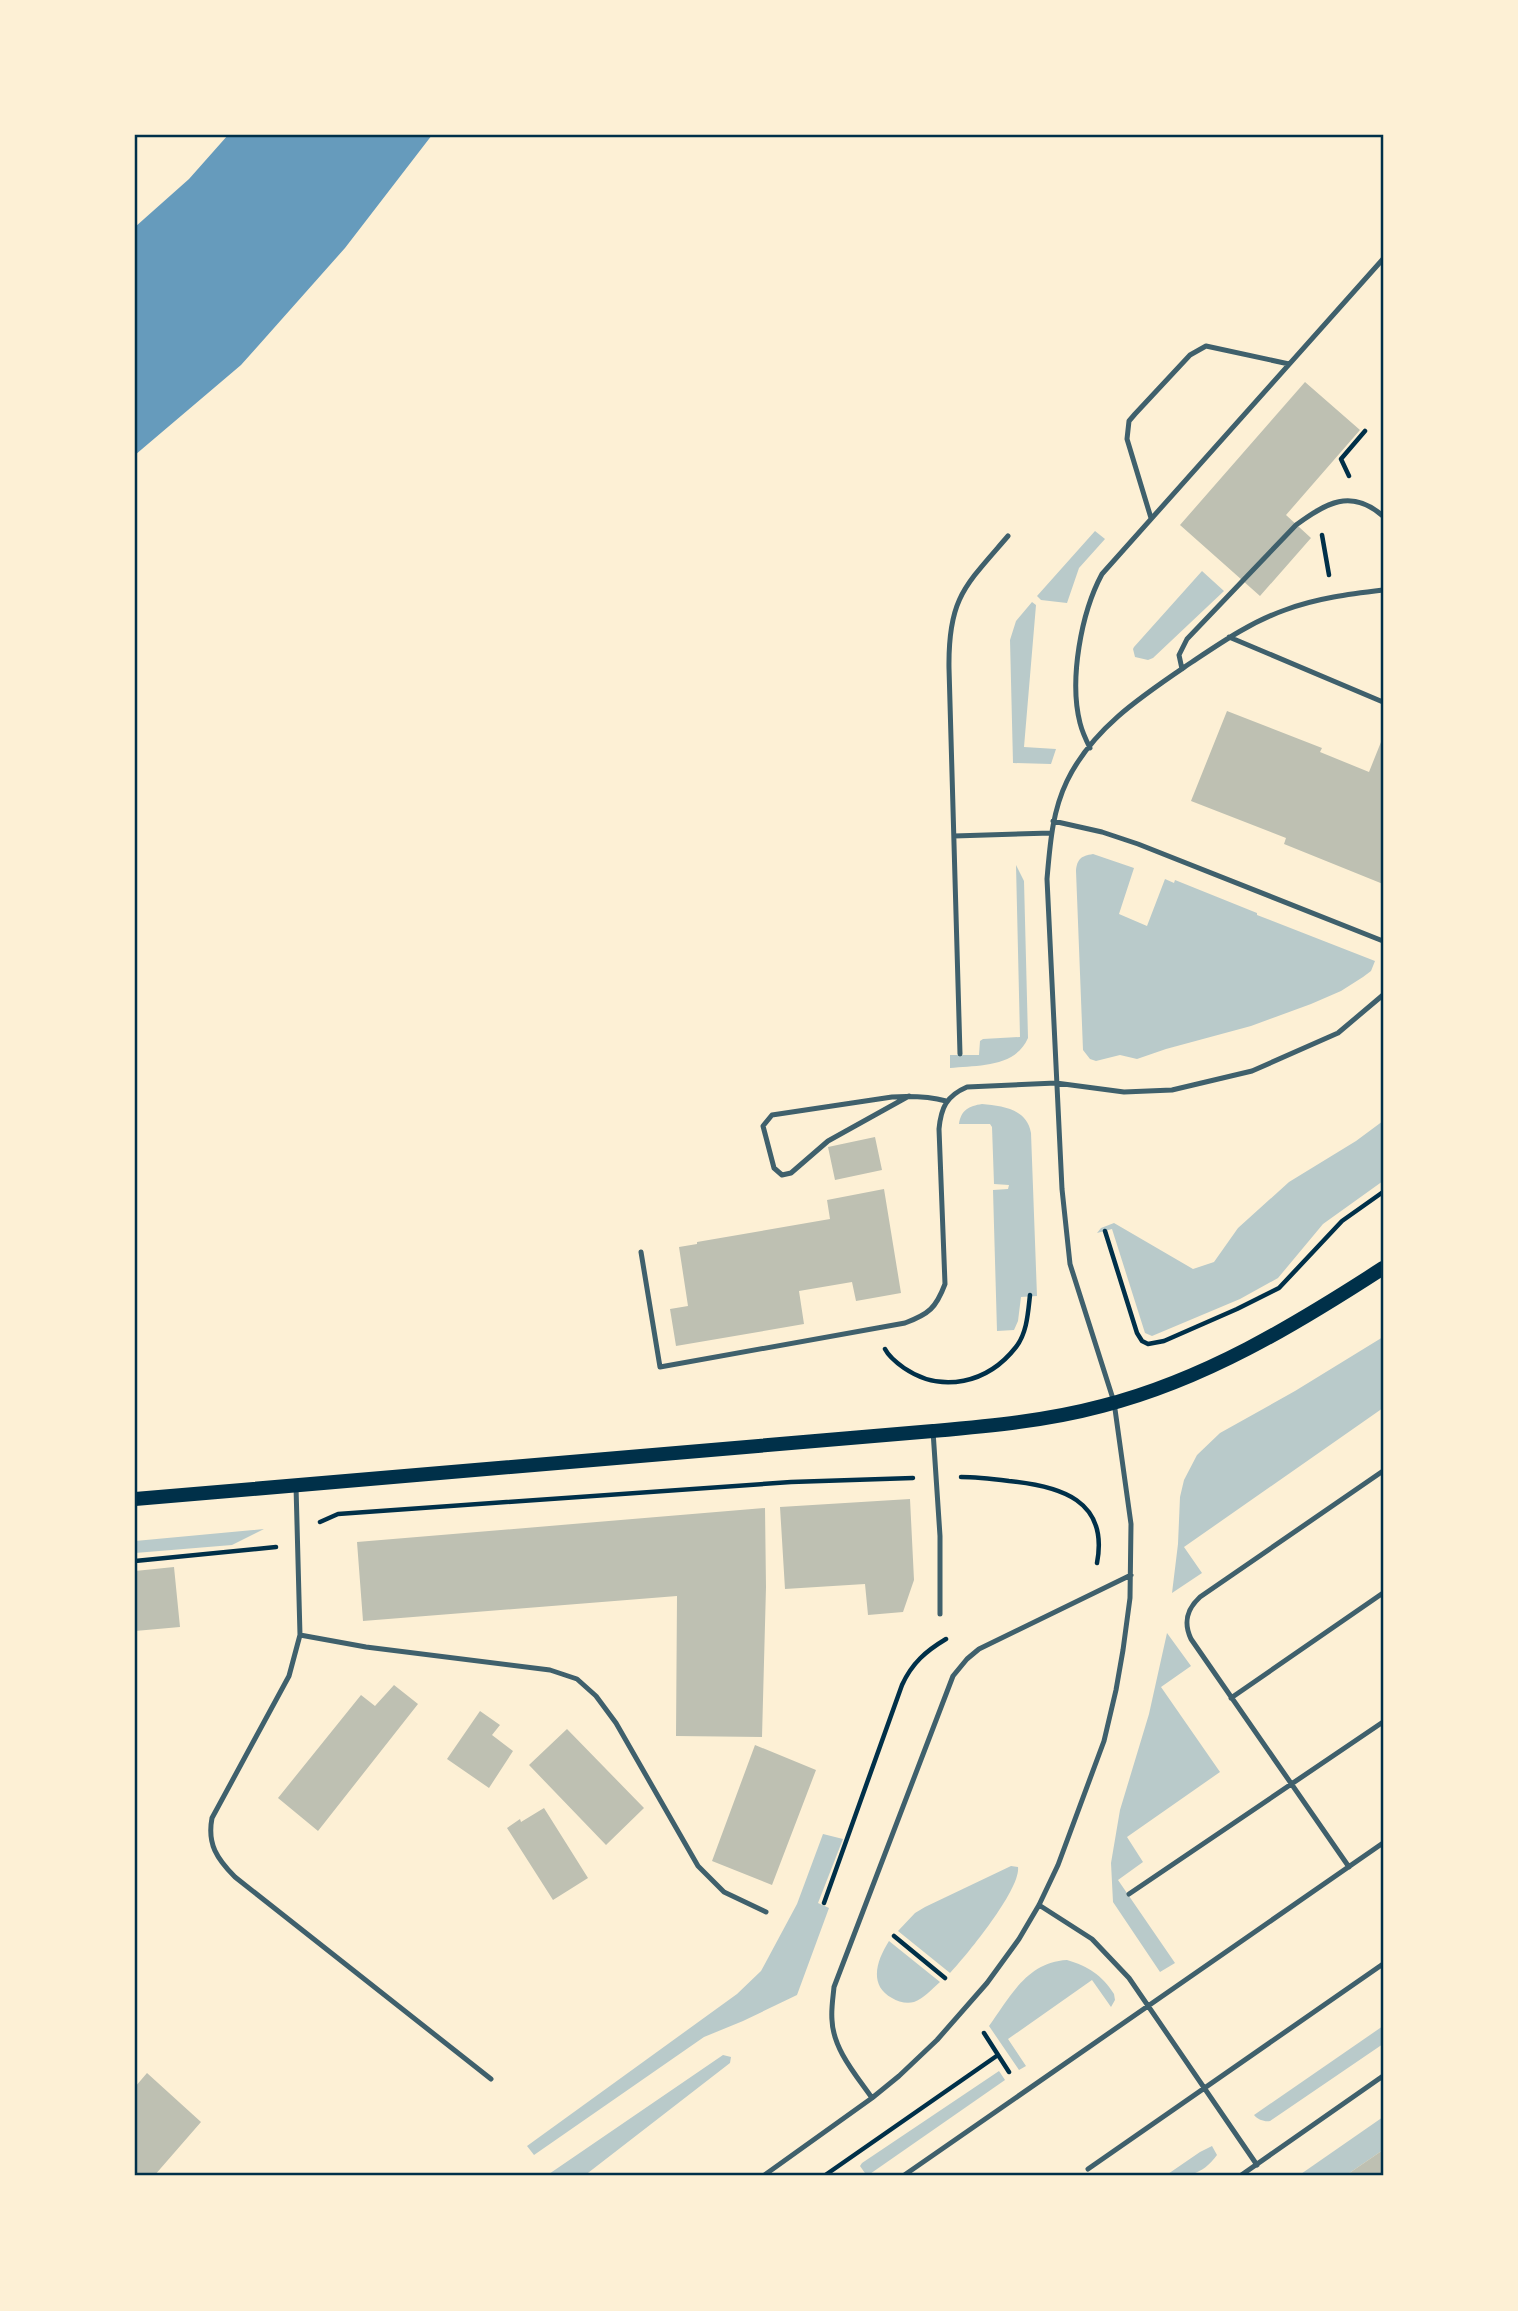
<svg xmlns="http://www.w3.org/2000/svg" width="1518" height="2311" viewBox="0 0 1518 2311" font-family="'Asap Condensed',sans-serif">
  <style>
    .green { fill: #b9caca }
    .water { fill: #669bbc }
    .building { fill: #bec0b2 }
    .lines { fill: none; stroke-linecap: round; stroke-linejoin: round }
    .path { stroke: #003049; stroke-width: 4.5 }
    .service { stroke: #3f606c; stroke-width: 5 }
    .secondary { stroke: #003049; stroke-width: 14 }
    .neatline { fill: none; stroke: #003049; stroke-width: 2.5 }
  </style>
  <rect width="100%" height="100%" fill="#fdf0d5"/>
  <path class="green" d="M1095,531L1105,539L1079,568L1067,603L1041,600L1037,596Z
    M1202,571L1224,591L1153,658L1148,660L1135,657L1133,649L1134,647Z
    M1032,602L1036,605L1024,747L1056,749L1051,764L1013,763L1010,640L1016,621Z
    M1093,854L1134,868L1119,914L1147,926L1165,879L1174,883L1175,880L1257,913V915L1375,961L1371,971L1363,977L1341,991L1311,1004L1251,1026L1166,1049L1137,1059L1120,1055L1096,1061L1090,1059L1083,1050L1076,871C1077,859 1081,856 1093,854Z
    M1016,865L1024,881L1028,1038C1015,1068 977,1065 950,1068V1055H979L980,1041L983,1039L1020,1037Z
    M982,1104C1003,1106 1027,1109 1031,1133L1037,1296L1021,1297L1018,1321L1014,1330L997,1331L993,1190L1008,1189L1009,1185L994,1184L992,1127L990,1124H959C961,1110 969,1106 982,1104Z
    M1383,1121V1181L1323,1224L1278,1278L1240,1299L1152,1336L1145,1333L1112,1229L1097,1233L1101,1228L1114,1223L1193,1269L1214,1262L1238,1228L1289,1182L1356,1141Z
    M1383,1337V1408L1184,1547L1202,1573L1172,1593L1178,1544L1180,1497L1184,1480L1197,1455L1220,1433L1295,1391Z
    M264,1529L232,1545L135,1553V1541Z
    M1167,1633L1191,1666L1161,1687L1220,1772L1127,1837L1143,1862L1118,1880L1175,1963L1160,1972L1113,1902L1111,1863L1120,1810L1149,1714Z
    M823,1834L843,1839L818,1903L829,1908L797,1995L743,2021L704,2037L534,2155L527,2146L737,1994L761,1971L797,1904Z
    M1011,1866L1018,1867C1021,1889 966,1956 950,1973L898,1931L915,1913L925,1907Z
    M889,1941L940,1982C933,1988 923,1999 914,2002C907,2004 898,2002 892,1998C868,1985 877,1960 889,1941Z
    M1067,1960C1088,1966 1102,1975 1114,1994L1115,2000L1111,2007L1092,1980L1008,2039L1026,2066L1019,2070L989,2026C1010,1997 1027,1962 1067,1960Z
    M1383,2026V2044L1270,2121C1265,2122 1258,2120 1254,2115Z
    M723,2055L731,2057L730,2063L584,2176H546Z
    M999,2071L1005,2080L867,2176L860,2166L862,2163Z
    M1383,2117V2150L1345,2176H1298Z
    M1212,2146L1217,2155C1201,2176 1189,2176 1165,2176L1200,2152Z"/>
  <path class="water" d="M228,135H432L345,248L241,365L135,455V227L189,179Z"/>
  <path class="building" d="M1305,382L1360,430L1286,515L1311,538L1260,596L1180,525Z
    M1227,711L1322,748L1320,752L1369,772L1383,737V884L1284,844L1286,838L1191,801Z
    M875,1137L882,1170L835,1180L828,1147Z
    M884,1189L901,1293L856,1301L852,1282L799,1291L804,1324L676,1346L670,1309L688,1306L679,1247L697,1244V1242L830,1219L827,1200Z
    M910,1499L914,1580L903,1612L868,1615L865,1584L785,1589L780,1507Z
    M765,1508L766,1587L762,1737L676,1736L677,1596L363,1621L357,1542Z
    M174,1567L180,1627L135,1631V1571Z
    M394,1685L418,1704L318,1831L278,1798L361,1695L375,1706Z
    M480,1711L500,1725L492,1735L513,1751L489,1788L447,1759Z
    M567,1729L644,1808L606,1845L529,1765Z
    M755,1745L816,1770L772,1885L712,1861Z
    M544,1808L588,1878L553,1900L507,1828L520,1819L521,1822Z
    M147,2073L201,2122L154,2176H135V2087Z
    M1383,2150V2176H1345Z"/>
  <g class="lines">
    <path class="path" d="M1349,476L1341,459L1365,431
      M1322,535L1329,575
      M1105,1231L1137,1333L1142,1341L1148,1344L1164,1341L1237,1309L1279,1288L1342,1221L1383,1192
      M885,1349C889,1357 897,1363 904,1368C942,1394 988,1383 1016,1347C1027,1333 1028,1313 1030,1295
      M961,1477C977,1477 993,1479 1009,1481C1060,1486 1109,1500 1097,1563
      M320,1522L338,1514L791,1482L913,1478
      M135,1561L276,1547
      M824,1903L902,1685C912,1663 926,1651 946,1639
      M894,1936L945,1978
      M984,2033L1009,2072
      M824,2176L998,2055"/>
    <path class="service" d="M1151,518L1127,439L1129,421L1135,414L1190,355L1206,346L1289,364
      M1229,637L1383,702
      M1182,669L1179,655L1187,639L1296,525C1326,503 1351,488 1383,516
      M1090,748C1086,740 1082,731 1080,723C1069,680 1081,613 1102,574L1383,259
      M1053,821L1102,832L1138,844L1383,941
      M954,836L1051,833
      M960,1054L949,668C948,598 965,586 1008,536
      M909,1096L828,1141L791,1173L782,1175L774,1168L763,1126L772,1115L892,1097C911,1096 927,1096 946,1101
      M641,1252L660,1367L905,1323C929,1314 936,1308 945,1284L939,1129C941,1108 946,1096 967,1087L1056,1083L1124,1092L1172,1090L1252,1071L1338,1033L1383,995
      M933,1431L940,1536V1614
      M296,1486L300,1635L289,1676L212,1818C207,1844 217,1859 235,1877L491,2079
      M300,1635L366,1647L550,1670L577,1679L596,1696L616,1723L698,1866L724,1892L766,1912
      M1231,1698L1383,1593
      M1349,1867L1191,1639C1183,1622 1187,1609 1200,1597L1383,1471
      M1129,1894L1383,1722
      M1039,1905L1092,1939L1129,1978L1257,2165
      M872,2098C856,2075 833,2049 832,2020C831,2009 833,1998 834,1987L953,1676L967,1659L979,1649L1131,1575
      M1088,2169L1383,1964
      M763,2176L872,2098L899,2076L937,2040L987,1983L1019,1939L1039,1905L1058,1865L1104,1741L1116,1690L1123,1650L1130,1598L1131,1524L1114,1402L1070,1264L1062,1189L1047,879C1050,845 1052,812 1067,781C1093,727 1145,694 1192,662C1222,642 1251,622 1285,610C1317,598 1350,594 1383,590
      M903,2176L1383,1843
      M1240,2176L1383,2076"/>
    <path class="secondary" d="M135,1499L933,1431C989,1426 1046,1421 1102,1406C1204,1380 1295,1325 1383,1268"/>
  </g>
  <rect width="1518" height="2311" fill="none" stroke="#fdf0d5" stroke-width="273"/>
  <rect x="136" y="136" width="1246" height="2038" class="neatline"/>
</svg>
